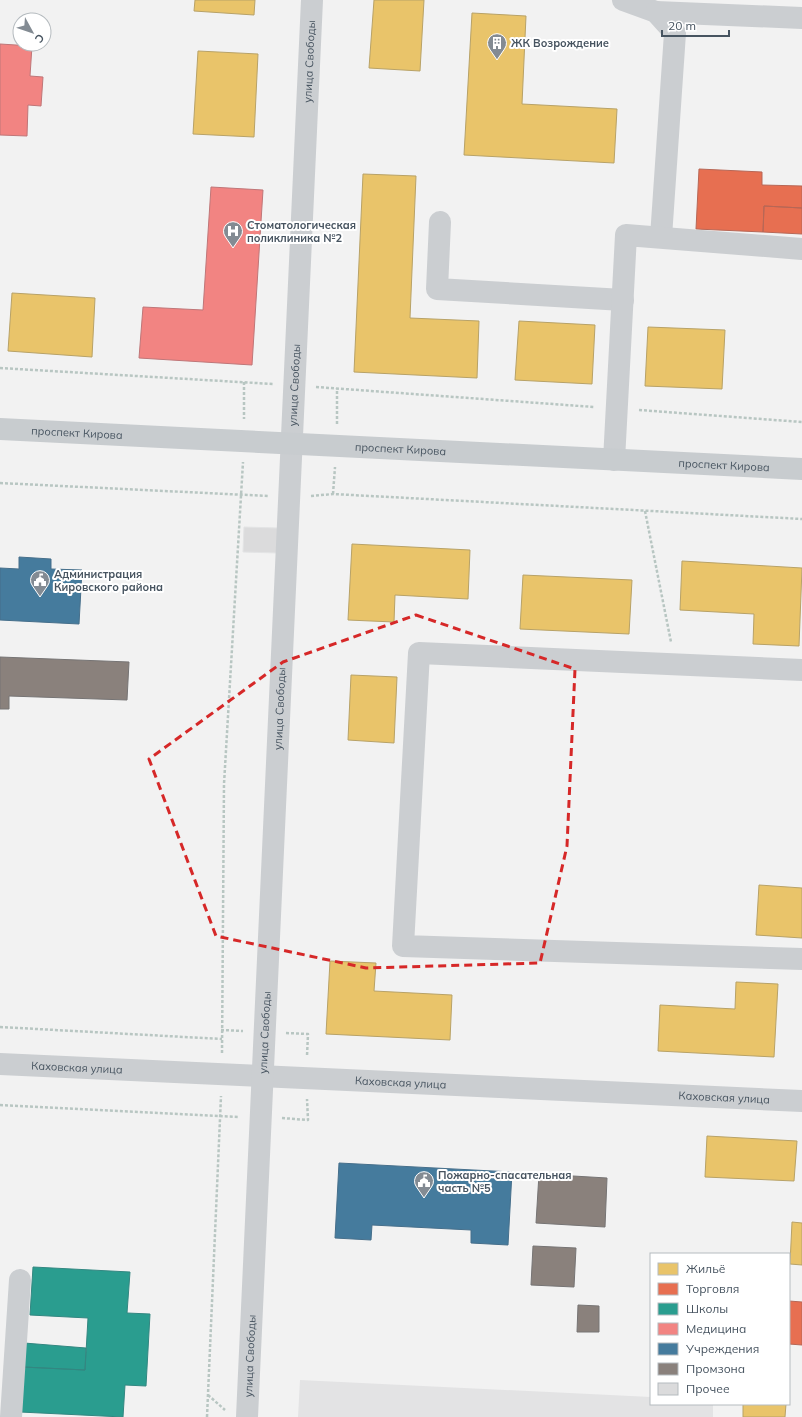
<svg xmlns="http://www.w3.org/2000/svg" width="802" height="1417" viewBox="0 0 802 1417" font-family="Mulish,sans-serif">
  <style>
    .education { fill: #e3e3e4 }
    .homes { fill: #e9c46a; stroke: #b8a267 }
    .shops { fill: #e76f51; stroke: #b76756 }
    .schools { fill: #2a9d8f; stroke: #338781 }
    .health { fill: #f28482; stroke: #bf7678 }
    .public { fill: #457b9d; stroke: #466f8b }
    .industry { fill: #8a817c; stroke: #767474 }
    .building { fill: #dbdbdc; stroke: #e3e4e5 }
    .lines { fill: none; stroke-linecap: round; stroke-linejoin: round }
    .path { stroke: #b8c6c2; stroke-width: 2.5; stroke-dasharray: 3 2; stroke-linecap: butt }
    .minor { stroke: #cbced1; stroke-width: 22 }
    .major { stroke: #c8cccf; stroke-width: 22 }
    .marked { fill: none; stroke: #d62828; stroke-width: 3; stroke-dasharray: 8 5; stroke-linejoin: round }
    .labels { text-anchor: middle; dominant-baseline: central; stroke-width: 4; stroke-linejoin: round; paint-order: stroke }
    .poi-label { font-size: 11px; font-weight: bold; fill: #475460; stroke: #fff; text-anchor: start }
    .street-label { font-size: 11px; fill: #475460; stroke: #fff }
  </style>
  <rect width="100%" height="100%" fill="#f2f2f2"/>
  <path class="education" d="M300,1380L651,1397V1404H713V1417H298Z"/>
  <path class="homes" d="M195,0H255L254,15L194,11Z
    M374,0H424L420,71L369,68Z
    M472,13L526,16L522,104L617,109L614,163L464,155Z
    M198,51L258,54L254,137L193,134Z
    M363,174L416,176L410,318L479,321L477,378L354,372Z
    M12,293L95,298L92,357L8,351Z
    M519,321L595,325L592,384L515,380Z
    M648,327L725,330L722,389L645,386Z
    M352,544L470,550L468,599L395,595L394,622L348,620Z
    M682,561L802,568L799,646L753,644L754,614L680,610Z
    M523,575L632,580L629,634L520,629Z
    M351,675L397,677L394,743L348,740Z
    M759,885L802,888V938L756,935Z
    M330,961L376,963L374,991L452,995L450,1040L326,1034Z
    M736,982L778,984L774,1057L658,1051L660,1005L735,1009Z
    M707,1136L797,1141L794,1181L705,1177Z
    M792,1222L802,1223V1265L790,1264Z
    M743,1404H786L785,1417H743Z"/>
  <path class="shops" d="M699,169L762,172V185L802,186V208L764,206L763,232L696,229Z
    M764,206L802,208V234L763,232Z
    M789,1301L802,1302V1345L789,1344Z"/>
  <path class="schools" d="M33,1267L130,1272L127,1313L150,1314L146,1386L125,1385L123,1417L20,1412L23,1367L85,1370L88,1318L30,1315Z
    M24,1343L86,1348L85,1370L23,1367Z"/>
  <path class="health" d="M0,44L32,46L30,76L43,77L41,106L28,105L27,136L0,135Z
    M211,187L263,190L252,365L139,358L143,307L203,310Z"/>
  <path class="public" d="M19,557L51,559V569L82,570L79,624L0,620V568L19,569Z
    M339,1163L512,1172L508,1245L471,1243V1230L372,1225L371,1240L335,1238Z"/>
  <path class="industry" d="M0,657L129,662L127,700L9,696V709H0Z
    M539,1174L607,1178L605,1227L536,1223Z
    M533,1246L576,1248L574,1287L531,1285Z
    M578,1305L599,1306V1332H577Z"/>
  <path class="building" d="M244,527L278,528L277,553L243,552Z"/>
  <g class="lines">
    <path class="path" d="M0,368L273,384
      M244,382V419
      M316,387L594,407
      M639,410L802,422
      M337,424V388
      M0,483L268,496
      M333,494L335,467
      M311,496L333,494L802,519
      M645,511L671,642
      M0,1027L222,1039
      M221,1030L243,1031
      M286,1033L308,1034L307,1056
      M222,1053L224,784L243,462
      M0,1105L239,1117
      M282,1118L308,1120L307,1099
      M208,1395L225,1410
      M207,1417L221,1096"/>
    <g class="minor">
      <path d="M623,0L656,12L675,33L661,237"/>
      <path d="M656,12L802,18"/>
      <path d="M440,222L437,289L623,300"/>
      <path d="M614,460L626,235L802,249"/>
      <path d="M802,670L419,653L403,946L802,959"/>
      <path id="s1" d="M0,1064L802,1101"/>
      <path d="M11,1417L20,1280"/>
      <path id="s2" d="M247,1417L312,0"/>
    </g>
    <path class="major" id="s3" d="M0,429L802,469"/>
  </g>
  <path class="marked" d="M416,615L575,669L567,846L540,963L366,968L216,936L149,759L283,662Z"/>
  <defs>
    <symbol id="building-pin" viewBox="-11 -11 22 30"><path d="M0 17L-7.5 6A9.5 9.5 0 1 1 7.5 6Z" fill="#838b93" stroke="#fff"/><path d="M-4-6H4V6H1V3H-1V6H-4ZM-2.5-4.3h1.7v1.8h-1.7ZM.8-4.3h1.7v1.8H.8ZM-2.5-1h1.7V.8h-1.7ZM.8-1h1.7V.8H.8Z" fill="#fff"/></symbol>
    <symbol id="hospital-pin" viewBox="-11 -11 22 30"><path d="M0 17L-7.5 6A9.5 9.5 0 1 1 7.5 6Z" fill="#838b93" stroke="#fff"/><path d="M-5-5h3v3.5h4V-5h3V5h-3V1.5h-4V5h-3Z" fill="#fff"/></symbol>
    <symbol id="civic-pin" viewBox="-11 -11 22 30"><path d="M0 17L-7.5 6A9.5 9.5 0 1 1 7.5 6Z" fill="#838b93" stroke="#fff"/><path d="M-.6-6.5H3V-4.5H.6V-3L4-1V1h2V6H-6V1h2V-1L-.6-3ZM-1.2 2.5V6h2.4V2.5Z" fill="#fff"/></symbol>
  </defs>
  <g fill-rule="evenodd">
    <use href="#building-pin" x="486" y="32" width="22" height="30"/>
    <use href="#hospital-pin" x="222" y="220" width="22" height="30"/>
    <use href="#civic-pin" x="29" y="569" width="22" height="30"/>
    <use href="#civic-pin" x="413" y="1170" width="22" height="30"/>
  </g>
  <g class="labels">
    <g class="poi-label">
      <text x="511" y="43">ЖК Возрождение</text>
      <text x="247" y="225">Стоматологическая<tspan x="247" dy="13">поликлиника №2</tspan></text>
      <text x="54" y="574">Администрация<tspan x="54" dy="13">Кировского района</tspan></text>
      <text x="438" y="1175">Пожарно-спасательная<tspan x="438" dy="13">часть №5</tspan></text>
    </g>
    <g class="street-label">
      <text stroke="none"><textPath href="#s2" startOffset="1357">улица Свободы</textPath></text>
      <text stroke="none"><textPath href="#s2" startOffset="1033">улица Свободы</textPath></text>
      <text stroke="none"><textPath href="#s3" startOffset="77">проспект Кирова</textPath></text>
      <text stroke="none"><textPath href="#s3" startOffset="401">проспект Кирова</textPath></text>
      <text stroke="none"><textPath href="#s3" startOffset="725">проспект Кирова</textPath></text>
      <text stroke="none"><textPath href="#s2" startOffset="709">улица Свободы</textPath></text>
      <text stroke="none"><textPath href="#s2" startOffset="385">улица Свободы</textPath></text>
      <text stroke="none"><textPath href="#s1" startOffset="77">Каховская улица</textPath></text>
      <text stroke="none"><textPath href="#s1" startOffset="401">Каховская улица</textPath></text>
      <text stroke="none"><textPath href="#s1" startOffset="725">Каховская улица</textPath></text>
      <text stroke="none"><textPath href="#s2" startOffset="61">улица Свободы</textPath></text>
    </g>
  </g>
  <rect x="650" y="1253" width="140" height="152" fill="#ffffff" stroke="#b5bbbf"/>
  <rect x="658" y="1263" width="20" height="12" fill="#e9c46a" stroke="#b5bbbf"/>
  <text x="686" y="1273" font-size="12" fill="#475460">Жильё</text>
  <rect x="658" y="1283" width="20" height="12" fill="#e76f51" stroke="#b5bbbf"/>
  <text x="686" y="1293" font-size="12" fill="#475460">Торговля</text>
  <rect x="658" y="1303" width="20" height="12" fill="#2a9d8f" stroke="#b5bbbf"/>
  <text x="686" y="1313" font-size="12" fill="#475460">Школы</text>
  <rect x="658" y="1323" width="20" height="12" fill="#f28482" stroke="#b5bbbf"/>
  <text x="686" y="1333" font-size="12" fill="#475460">Медицина</text>
  <rect x="658" y="1343" width="20" height="12" fill="#457b9d" stroke="#b5bbbf"/>
  <text x="686" y="1353" font-size="12" fill="#475460">Учреждения</text>
  <rect x="658" y="1363" width="20" height="12" fill="#8a817c" stroke="#b5bbbf"/>
  <text x="686" y="1373" font-size="12" fill="#475460">Промзона</text>
  <rect x="658" y="1383" width="20" height="12" fill="#dbdbdc" stroke="#b5bbbf"/>
  <text x="686" y="1393" font-size="12" fill="#475460">Прочее</text>
  <g transform="translate(32 32) rotate(130)"><circle r="19" fill="#ffffff" stroke="#b5bbbf"/>
  <path d="M0-3L7 15L0 10L-7 15Z" fill="#838b93"/>
  <text y="-6" font-size="11" font-weight="bold" text-anchor="middle" fill="#475460">С</text>
  </g>
  <path d="M662 30v6h67v-6" fill="none" stroke="#475460" stroke-width="2"/>
  <text x="668" y="30" font-size="12" fill="#475460" stroke="#ffffff" stroke-width="3" paint-order="stroke">20 m</text>
</svg>
